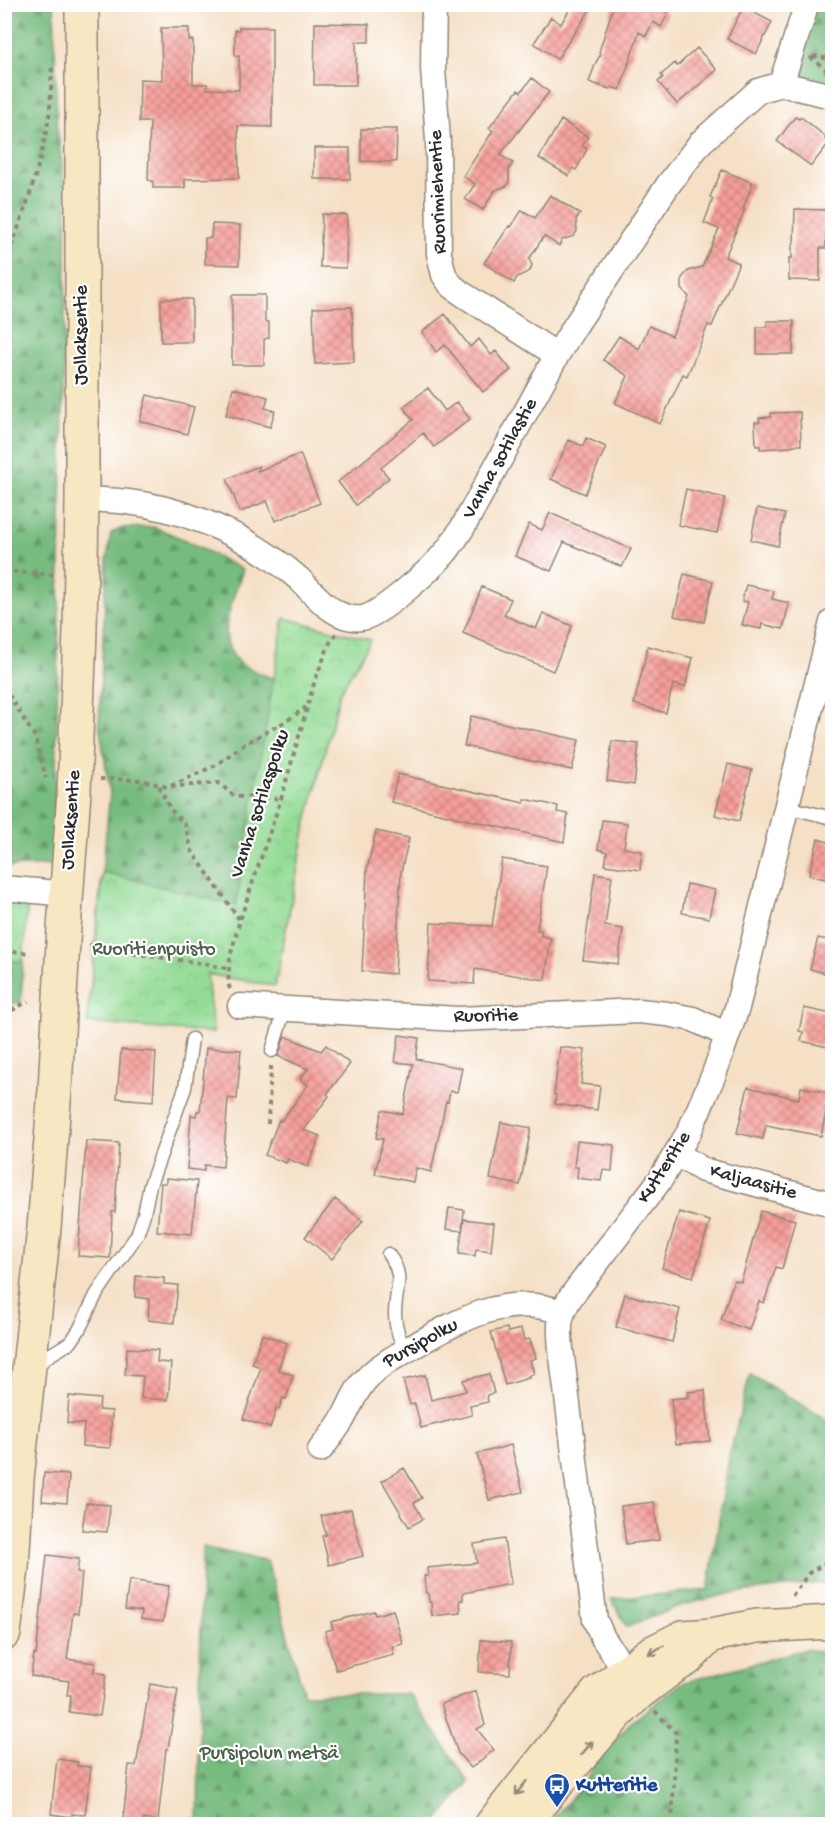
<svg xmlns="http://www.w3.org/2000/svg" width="837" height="1829" viewBox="0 0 837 1829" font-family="'Gochi Hand',sans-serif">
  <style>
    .forest { fill: url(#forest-firs); stroke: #517455; stroke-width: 1.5 }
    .park { fill: url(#park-crowns); stroke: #608460; stroke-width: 1.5 }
    .building { fill: url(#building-cross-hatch) }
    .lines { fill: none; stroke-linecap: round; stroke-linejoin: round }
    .service-casing { stroke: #908678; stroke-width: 15 }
    .minor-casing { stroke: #908678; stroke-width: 27 }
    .secondary-casing { stroke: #908678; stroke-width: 36 }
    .path { stroke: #908678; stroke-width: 4; stroke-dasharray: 4.5 4.5; stroke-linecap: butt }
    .service { stroke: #fff; stroke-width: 12 }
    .minor { stroke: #fff; stroke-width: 24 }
    .secondary { stroke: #f8e7c3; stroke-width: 33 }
    .oneway { stroke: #928977 }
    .labels { text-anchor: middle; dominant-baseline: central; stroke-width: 4.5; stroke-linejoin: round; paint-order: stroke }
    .street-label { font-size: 20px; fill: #2b2b2b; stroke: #fff }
    .park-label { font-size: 20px; fill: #4a604b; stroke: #fff }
    .transit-label { font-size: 20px; font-weight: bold; fill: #164399; stroke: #fff; text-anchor: start }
  </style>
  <defs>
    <pattern id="forest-firs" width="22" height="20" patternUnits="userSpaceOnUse" patternTransform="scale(1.5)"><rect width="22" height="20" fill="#77bc7f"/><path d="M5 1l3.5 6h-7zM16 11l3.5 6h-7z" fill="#629968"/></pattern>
    <pattern id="park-crowns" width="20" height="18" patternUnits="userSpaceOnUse" patternTransform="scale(1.5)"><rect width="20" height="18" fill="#94dc96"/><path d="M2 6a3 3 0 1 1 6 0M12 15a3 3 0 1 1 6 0" fill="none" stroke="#80bd81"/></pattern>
    <pattern id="building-cross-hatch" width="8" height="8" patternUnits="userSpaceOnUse" patternTransform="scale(1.5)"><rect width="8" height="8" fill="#f79f9a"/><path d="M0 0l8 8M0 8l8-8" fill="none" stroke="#c8827e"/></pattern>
  </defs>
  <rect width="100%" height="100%" fill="#fff"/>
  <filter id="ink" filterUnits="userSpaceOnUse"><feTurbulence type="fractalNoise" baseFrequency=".0167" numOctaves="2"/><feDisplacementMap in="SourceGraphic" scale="12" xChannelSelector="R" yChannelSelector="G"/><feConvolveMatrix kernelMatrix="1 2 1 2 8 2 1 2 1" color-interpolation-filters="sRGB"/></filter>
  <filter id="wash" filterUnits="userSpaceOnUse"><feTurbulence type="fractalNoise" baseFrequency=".008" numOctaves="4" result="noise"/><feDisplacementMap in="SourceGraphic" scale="24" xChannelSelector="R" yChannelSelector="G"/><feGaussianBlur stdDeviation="1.35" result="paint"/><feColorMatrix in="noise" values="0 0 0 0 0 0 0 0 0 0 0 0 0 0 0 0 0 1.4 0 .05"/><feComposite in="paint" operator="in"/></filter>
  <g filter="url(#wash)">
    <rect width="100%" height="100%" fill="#f5e0c6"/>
    <path class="forest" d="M5,5H54L57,126L67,205L54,865L5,867L4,666H9L5,654Z
      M812,5H832V87L805,79C793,57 806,27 812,5Z
      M154,527L183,539L243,570C234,597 212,640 240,663C247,669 265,675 274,679L284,618L371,640L340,692L306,825L275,986L208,974L87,1023L110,793L99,723L107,559L111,533L123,528Z
      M5,960L23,961L21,1003L5,1004Z
      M750,1374L832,1423V1585L823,1583L732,1593L679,1606L627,1627L611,1599L708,1590L730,1452Z
      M202,1547L267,1561L304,1694H409L469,1782L435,1824H198Z
      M806,1649L832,1654V1824H548L583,1785L597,1760L629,1724L682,1683Z"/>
    <path class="park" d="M284,618L371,640L340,692L306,825L275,986L207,974L213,1033L87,1023L103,872L236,906Z
      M4,897L28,899L23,961L5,960Z"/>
    <g id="blocks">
      <path class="building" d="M573,4H594L557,59L534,43L551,17L561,24Z
        M614,4H662L661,6L668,14L661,27L653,22L646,36L639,32L620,90L611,87L610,89L589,82L596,62L601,54L599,52Z
        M743,7L772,22L756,54L727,39Z
        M315,23L369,24V42H356V85H314Z
        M239,27H272V127L238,126L239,178L185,179V188H153V181L148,180L150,122H139L140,79L162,80L161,28H189V40H193V84H207V89L239,90V56H235V30H239Z
        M697,48L717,70L677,104L658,82L663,77L661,75L675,63L677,66Z
        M532,78L549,92L500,155L513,163L509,169V182L507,186L495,190L483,210L465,199L475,184L463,176L493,131L489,128L518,90L521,92Z
        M795,117L799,119L801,117L826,137L825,139L829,143L811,166L777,141Z
        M561,120L588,137L582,146L587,149L576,170L573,168L569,176L539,158Z
        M361,129H397L396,162L361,161Z
        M314,148H350V179H314Z
        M722,170L753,183L743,208L745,209L725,257L739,263L712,326L708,325L687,376L683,374L660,424L615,403L628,376L603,360L619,336L639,349L649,326L672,336L689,297L682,289V278L688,271L702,267L719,229L704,223L713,199L710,197Z
        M550,195L580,214L576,219L577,231L574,236L562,240L559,246L544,236L529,259L532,265L530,271L517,277L514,283L484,263L509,226L511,227L522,210L535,218Z
        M795,209L826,210V248H820V281L789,280V258H792V244H794Z
        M322,214L347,215L346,268L320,267Z
        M212,224L240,225L239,265L205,264V238H211Z
        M232,295H265V322H269V338L264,339V365H232Z
        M161,299H192V342H161Z
        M352,307L354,362L315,364L313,308Z
        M445,314L470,347L479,339L491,355L496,351L511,370L483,392L445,345L436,352L422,332Z
        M767,321H794L793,354H757V327H767Z
        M233,388L268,397L265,408L275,411L270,427L226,415Z
        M428,388L445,411L457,402L470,419L434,447L423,433L381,468L389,478L356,505L338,482L413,420L403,407Z
        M147,395L194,407L187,434L140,421Z
        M800,412L801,445H792V447L760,449V446H756L755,422H760L759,418L771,417V413Z
        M586,438L606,447L585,494L551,479L569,440L583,446Z
        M300,454L320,503L275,521L267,501L240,512L227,479L259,466L258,471Z
        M686,489L725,498L717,533L678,525Z
        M757,508L785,514L778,546L751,540Z
        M550,513L631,549L622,567L564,542L551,571L515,556L529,524L542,530Z
        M684,574L713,581L704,622L674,616Z
        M746,585L774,591L772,599L789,603L783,629L762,624L761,629L742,625L748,602L742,601Z
        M482,587L511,599L504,615L536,629L543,613L572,626L553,671L463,633Z
        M648,646L693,658L685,687L673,684L666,713L634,704Z
        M471,716L579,740L572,770L464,746Z
        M612,741L639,744L634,785L607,781Z
        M728,764L752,770L739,821L715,815Z
        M398,774L524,803V799L558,806L557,812L568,814L564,842L391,802Z
        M602,820L627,823L624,848L642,851L640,870L605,865L607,852L598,849Z
        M376,831L409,838L401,872L395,974L362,971L367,869Z
        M818,839L832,843V881L809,875Z
        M502,859L547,866L537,930H541V936L551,938L545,980L475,969L474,984L428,981L431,923L492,926Z
        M595,873L612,876L605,926L623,929L618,964L583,960Z
        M687,884L715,890L709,918L682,913Z
        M818,938L832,941V975L810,969Z
        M804,1008L832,1014V1048L801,1041L803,1032L799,1031Z
        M399,1035L419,1038L416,1059L462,1068L457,1092L450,1091L448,1102L446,1101L431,1172L416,1168L413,1182L375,1174L383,1139L376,1138L382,1110L403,1114L413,1064L395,1062Z
        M285,1036L321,1051L326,1045L350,1064L327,1094L329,1096L304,1130L320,1136L308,1167L288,1159L286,1163L265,1155L279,1120L281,1121L308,1085L300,1079L308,1069L278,1056Z
        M560,1047L585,1050L581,1084L600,1086L597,1110L555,1104L556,1095H554Z
        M206,1048L241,1050L237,1099L228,1098L223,1167L204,1165V1171L187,1169L191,1115L196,1116L197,1111H200Z
        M121,1050L156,1052L153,1101L117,1098Z
        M748,1087L799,1099L801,1087L830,1093L821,1136L766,1125L763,1139L737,1133Z
        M501,1122L531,1128L520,1185L490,1179Z
        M86,1141L119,1143L115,1212H112L110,1258L78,1256Z
        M577,1141L614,1145L612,1171L603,1170L601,1181L577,1178L578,1167H574Z
        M166,1178L197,1181L192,1234L157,1231L161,1183H166Z
        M335,1199L363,1221L332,1259L305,1237Z
        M449,1208L464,1210L462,1231L446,1229Z
        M761,1211L795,1220L782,1269L776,1267L764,1303L759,1301L749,1330L721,1320L734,1280L741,1282Z
        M679,1212L710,1221L693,1277L662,1268Z
        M464,1219L494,1223L491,1251L476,1249L475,1256L459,1254Z
        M136,1276L164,1278V1284L178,1285L174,1323L148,1320L149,1299L135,1297Z
        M625,1294L680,1309L672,1342L616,1327Z
        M507,1328L508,1332L521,1329L524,1340L530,1339L536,1358L530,1360L534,1374L528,1376L529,1378L505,1385L491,1332Z
        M262,1334L287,1343L278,1370L293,1375L286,1399L283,1398L279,1409L277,1408L270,1428L243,1419L261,1367L252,1364Z
        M127,1348L158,1350L157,1362L171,1363L168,1400L141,1398L143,1376L125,1375Z
        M489,1374L494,1393L487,1395L488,1402L470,1406L472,1415L421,1428L415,1404L410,1405L403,1380L425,1375L431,1400L466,1391L463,1380Z
        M705,1390L710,1441L676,1444L671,1399L689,1397L688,1392Z
        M69,1396L100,1399L99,1410L112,1411L110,1448L82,1446L84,1424L67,1423Z
        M511,1445L523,1492L489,1500L477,1454Z
        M404,1468L422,1498L414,1503L423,1519L409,1527L382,1481Z
        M44,1473L69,1475L67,1503L42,1501Z
        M654,1502L659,1540L626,1544L621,1506Z
        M86,1503L110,1505L107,1532L82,1530Z
        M351,1509L363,1556L329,1565L322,1536L326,1535L321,1516Z
        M504,1539L511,1584L463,1593V1600H460L461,1613L432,1616L431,1602H429L428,1593H426L424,1576H428L427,1568L477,1563L474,1544Z
        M47,1555L79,1559L77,1572L82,1573L78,1614L73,1613L67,1659L95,1663L94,1672L106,1674L100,1716L69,1712L71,1695H67L69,1681L31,1676L34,1654L36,1655Z
        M129,1580L169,1586L163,1622L141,1619L142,1611L125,1609Z
        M393,1610L403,1644L392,1647L394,1655L336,1670L325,1631L333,1629L331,1622L374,1611L375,1615Z
        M481,1640L511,1642L510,1674L479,1672Z
        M150,1684L178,1689L168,1749H166L158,1821L144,1819L143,1823L123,1820L129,1765L136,1766Z
        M476,1691L485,1725L477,1729L494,1750L471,1768L458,1753L441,1704Z
        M57,1759L78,1762L77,1766L91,1767L85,1815L72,1814V1817L51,1814Z"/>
    </g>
  </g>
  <g filter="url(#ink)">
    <use href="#blocks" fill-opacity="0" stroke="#908678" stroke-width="1.5"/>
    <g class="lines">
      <defs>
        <path id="service" d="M787,807L832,818
          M272,1051L285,1008
          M388,1254C406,1276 395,1289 395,1314C395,1327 400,1339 405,1351
          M36,1367L48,1356L71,1342L79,1330L96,1295L137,1235L144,1214L150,1185L185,1088L192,1039"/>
        <path id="minor" d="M434,4L433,68L438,141L439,254L444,275L451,285L461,293L557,355
          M781,84L804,13L805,4
          M82,499C97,500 113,500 128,502C178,508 231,529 272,558C281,564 290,571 298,578C315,594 335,622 362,618C381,615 431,569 444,554C451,546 457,536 463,527L557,355L575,326L668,185L701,142L758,91L781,84L832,96
          M4,888L67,894
          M240,1006L458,1019L639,1011L667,1014L693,1019L727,1035
          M677,1154L703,1170L832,1204
          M320,1450C328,1440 336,1430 342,1420C351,1405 355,1390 368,1377C381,1364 398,1355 414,1346C459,1320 508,1292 561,1312
          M635,1685L603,1638L595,1620L561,1349C559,1326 558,1318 570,1298L660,1180L689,1132L714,1074L737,1008L832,622"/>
        <path id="secondary" d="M4,1633L12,1568L17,1479L44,1228L55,1089L63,942L74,792L80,631L82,499V4
          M492,1824L597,1693L651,1653L683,1637L712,1635L757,1626L832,1622
          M522,1824L618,1713L640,1692L672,1668L687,1659L706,1640"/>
      </defs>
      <use href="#service" class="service-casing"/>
      <use href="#minor" class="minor-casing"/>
      <use href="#secondary" class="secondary-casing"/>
      <path class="path" d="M813,56L832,59
        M810,57L828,71
        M825,73L832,68
        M4,263C23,221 41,163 49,117C51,101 51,83 52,66
        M4,571L55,575
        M4,687L35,737L46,778
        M100,779L141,780L167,787L219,783L235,797L255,796L281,799
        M159,786L170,809L185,825L192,851L239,919
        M171,786L216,765L246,743L288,720L306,707
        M89,945L137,954L207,964L229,969
        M4,951L31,953
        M230,989L228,983L230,957L240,920L281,799L315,680L331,640L336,634
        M4,1015L28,1001
        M268,1124L271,1066
        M792,1596L809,1573L832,1559
        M655,1711L676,1733L672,1824"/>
      <use href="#service" class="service"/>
      <use href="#minor" class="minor"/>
      <use href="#secondary" class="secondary"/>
    </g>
    <defs><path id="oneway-shaft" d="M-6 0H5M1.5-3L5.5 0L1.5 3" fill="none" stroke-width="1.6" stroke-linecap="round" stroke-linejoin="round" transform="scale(1.5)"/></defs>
    <g class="oneway">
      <use href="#oneway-shaft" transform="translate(656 1650) rotate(151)"/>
      <use href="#oneway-shaft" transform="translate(587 1748) rotate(-50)"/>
      <use href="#oneway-shaft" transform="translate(521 1788) rotate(128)"/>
    </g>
  </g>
  <defs>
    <symbol id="bus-pin" viewBox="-11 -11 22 30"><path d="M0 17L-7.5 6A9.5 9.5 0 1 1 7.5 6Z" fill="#1a4fb4" stroke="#fff"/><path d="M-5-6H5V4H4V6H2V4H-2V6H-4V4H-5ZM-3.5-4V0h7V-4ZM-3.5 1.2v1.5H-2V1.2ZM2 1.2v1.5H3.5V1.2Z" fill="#fff"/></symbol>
  </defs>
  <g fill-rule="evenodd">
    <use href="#bus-pin" x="542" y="1771" width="30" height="40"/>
  </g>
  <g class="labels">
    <g class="street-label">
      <text transform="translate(439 192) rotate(-92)">Ruorimiehentie</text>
      <text transform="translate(82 335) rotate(-90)">Jollaksentie</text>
      <text transform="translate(501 459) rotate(-61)">Vanha sotilastie</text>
      <text transform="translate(261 804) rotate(-72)">Vanha sotilaspolku</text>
      <text transform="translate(72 820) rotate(-86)">Jollaksentie</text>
      <text transform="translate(486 1017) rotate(-1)">Ruoritie</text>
      <text transform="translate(665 1168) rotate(-57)">Kutteritie</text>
      <text transform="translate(753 1183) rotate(15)">Kaljaasitie</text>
      <text transform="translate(421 1344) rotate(-29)">Pursipolku</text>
    </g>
    <g class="park-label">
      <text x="154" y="950">Ruoritienpuisto</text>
      <text x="269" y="1754">Pursipolun metsä</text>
    </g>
    <g class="transit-label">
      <text x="576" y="1786">Kutteritie</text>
    </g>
  </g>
  <rect width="837" height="1829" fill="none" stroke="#fff" stroke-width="24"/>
</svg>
